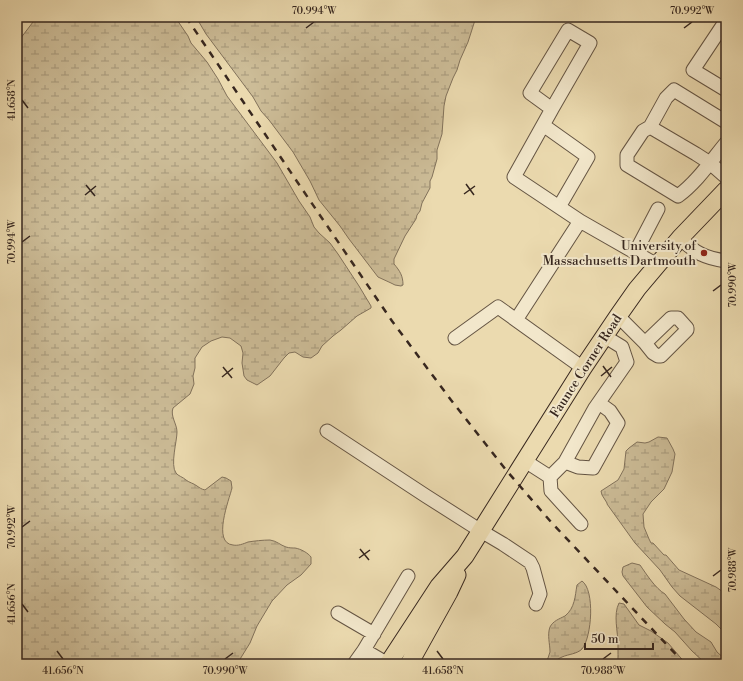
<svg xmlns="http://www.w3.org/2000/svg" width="743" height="681" viewBox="0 0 743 681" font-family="'Libre Bodoni',serif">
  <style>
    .wetland { fill: url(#wetland-marsh); stroke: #82725b }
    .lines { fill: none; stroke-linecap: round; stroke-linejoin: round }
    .minor-casing { stroke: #645443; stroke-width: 15 }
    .major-casing { stroke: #37271f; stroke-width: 19 }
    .minor { stroke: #f2e7cb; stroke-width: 13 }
    .major { stroke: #ebdaaf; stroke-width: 17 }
    .rail { stroke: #37271f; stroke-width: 2.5; stroke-dasharray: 7 7; stroke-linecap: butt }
    .ticks { fill: none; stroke: #37271f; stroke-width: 1.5 }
    .poi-dot { fill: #8f2418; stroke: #f2e7cb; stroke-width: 1.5 }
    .labels { text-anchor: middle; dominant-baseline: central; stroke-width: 4; stroke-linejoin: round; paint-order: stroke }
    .poi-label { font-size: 13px; fill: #37271f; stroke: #f2e7cb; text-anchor: end }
    .street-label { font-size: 13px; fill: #37271f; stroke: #f2e7cb }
    .neatline { fill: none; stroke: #37271f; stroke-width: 1.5 }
    .ticks-label { font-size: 10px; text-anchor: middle; fill: #37271f }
  </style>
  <defs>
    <pattern id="wetland-marsh" width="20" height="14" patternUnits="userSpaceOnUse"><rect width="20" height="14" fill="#ccbc97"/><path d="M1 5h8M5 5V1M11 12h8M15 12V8" fill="none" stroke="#a6997b"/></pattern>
  </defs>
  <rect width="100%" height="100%" fill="#ebdaaf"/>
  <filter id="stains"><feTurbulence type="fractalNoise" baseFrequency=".005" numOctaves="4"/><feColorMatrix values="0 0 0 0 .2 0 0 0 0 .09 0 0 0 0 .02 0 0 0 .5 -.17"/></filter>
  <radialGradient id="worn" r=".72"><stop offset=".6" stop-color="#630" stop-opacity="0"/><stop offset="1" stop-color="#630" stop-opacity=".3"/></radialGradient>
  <path class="wetland" d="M39,17H175L188,36L191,43L207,62L218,79L227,96L277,163L299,201L310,217L314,227L319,233L330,243L338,254L359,286L371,306V308L357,316L341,330L333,336L322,346L318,353L311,358L303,357L295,352L289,353L284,358L270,376L257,385L247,380L244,376L242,363L243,353L241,346L230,338L222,337L211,341L202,347L195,358V368L193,376L194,384L190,394L173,408C170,416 177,424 177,432C177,441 170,465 176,473C178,476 183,477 186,480C190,483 193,483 197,486C200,488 201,489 205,490L222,477L226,478L231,481L232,488C229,500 212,543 233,545C238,546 243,544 248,542C254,541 263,540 270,540C277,541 280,545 286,547C289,548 293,548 295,548C301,549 308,553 311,557V564L301,575L287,585L272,601L257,626L250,643L237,664H17V43L33,22Z
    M196,17H476L468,42L460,60L457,70L453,78L446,96L444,106L442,134L437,150V159L432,177L430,181V188L422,203L420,211L417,215L416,219L405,236L394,259V264C400,271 403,276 403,285L401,286L395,285L391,283L378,277L349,239L340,226L319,200L310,181L293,152L269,120L261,111L253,97L206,34Z
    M658,437L667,438L673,449L675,454L672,472L664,489L651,502L643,514L644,527L649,539L651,543H653L664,555H666L679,570L716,587L726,594V634L716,624L680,596L672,587L660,570L635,543L607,504V503L602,495L601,491L618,480L624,469L626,451L629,448L637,442L645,443L649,442Z
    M632,563L640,565C647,575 655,588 665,594L684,619L696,632L711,642L717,652L726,660V664H706L692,651L675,632L665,624L647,607L623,576L622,572L623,567Z
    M582,581C595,590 592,637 582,649C577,654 569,654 562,657C557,659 552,664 546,664C547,660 549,656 550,652C550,644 547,635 550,627C553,621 559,619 565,616C575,608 575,596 577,585Z
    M619,603L624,604L639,625L651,631L668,643L686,664H618C618,658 618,651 618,645C618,631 613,615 619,603Z"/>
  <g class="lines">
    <defs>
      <path id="minor" d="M726,28L723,25L693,70L726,90
        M552,109L590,43L568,30L530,93L552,109L514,177L580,221
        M726,122L674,90L666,98L650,127L643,131L627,155V165L678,196C697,182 711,161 726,143
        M543,125L588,157L559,207
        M650,127L696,154L710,163L726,177
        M680,238C695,253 705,258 726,261
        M635,253L658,209
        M618,316L645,343L653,353L658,356H661L687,330V328L678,318H671L645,343
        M516,320L580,221L657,265
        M455,338L498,307L583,368
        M327,431L426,496L481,531L503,544L530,562L533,568L539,590L540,594L536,604
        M525,461L550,477L551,491L581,524
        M565,462L578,467L593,468L618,423L610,411L599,403
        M550,477L565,462L595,408L627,362L622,347L604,336
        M338,613L374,634
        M364,650L388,664
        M354,664L364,650L408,576"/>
      <path id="major" d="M388,664L439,586L465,556L583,368L618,316L637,289L680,238L726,190
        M409,664L449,592L457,575"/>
    </defs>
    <use href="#minor" class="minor-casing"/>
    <use href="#major" class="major-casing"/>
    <use href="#minor" class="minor"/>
    <use href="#major" class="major"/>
    <path class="rail" d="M186,17L298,183L392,321L451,400L506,470L551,522L685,664"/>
  </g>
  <path class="ticks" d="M306,28L314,22M684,28L692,22M22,100L28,108M466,184L474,195M86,185L95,196M464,194L475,186M85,195L96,186M22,242L30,236M713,291L721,285M603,366L611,377M223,367L232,378M601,376L612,367M222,377L233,368M22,527L30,521M360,549L369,560M359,558L370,550M713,576L721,570M22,604L28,612M57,651L63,659M437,651L443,659M225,659L233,653M603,659L611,653"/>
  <circle class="poi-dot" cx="704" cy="253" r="4"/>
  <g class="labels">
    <g class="poi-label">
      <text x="696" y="246">University of<tspan x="696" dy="15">Massachusetts Dartmouth</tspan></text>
    </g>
    <g class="street-label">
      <text transform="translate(586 366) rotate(-57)">Faunce Corner Road</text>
    </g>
  </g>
  <rect width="743" height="681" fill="none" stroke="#ebdaaf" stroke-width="44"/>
  <path d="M585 643v6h68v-6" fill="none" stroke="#37271f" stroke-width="2"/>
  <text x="591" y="643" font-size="12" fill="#37271f" stroke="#f2e7cb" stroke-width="3" paint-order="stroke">50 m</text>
  <rect x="22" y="22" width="699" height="637" class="neatline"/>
  <g class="ticks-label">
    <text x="314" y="14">70.994°W</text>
    <text x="692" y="14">70.992°W</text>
    <text transform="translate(11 100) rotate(-90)" y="4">41.658°N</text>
    <text transform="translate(11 242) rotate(-90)" y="4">70.994°W</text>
    <text transform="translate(732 285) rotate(-90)" y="4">70.990°W</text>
    <text transform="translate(11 527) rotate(-90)" y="4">70.992°W</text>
    <text transform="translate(732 570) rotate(-90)" y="4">70.988°W</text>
    <text transform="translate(11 604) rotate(-90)" y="4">41.656°N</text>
    <text x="63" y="674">41.656°N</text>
    <text x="225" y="674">70.990°W</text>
    <text x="443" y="674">41.658°N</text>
    <text x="603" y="674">70.988°W</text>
  </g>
  <rect width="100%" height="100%" filter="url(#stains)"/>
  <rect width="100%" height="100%" fill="url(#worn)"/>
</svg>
